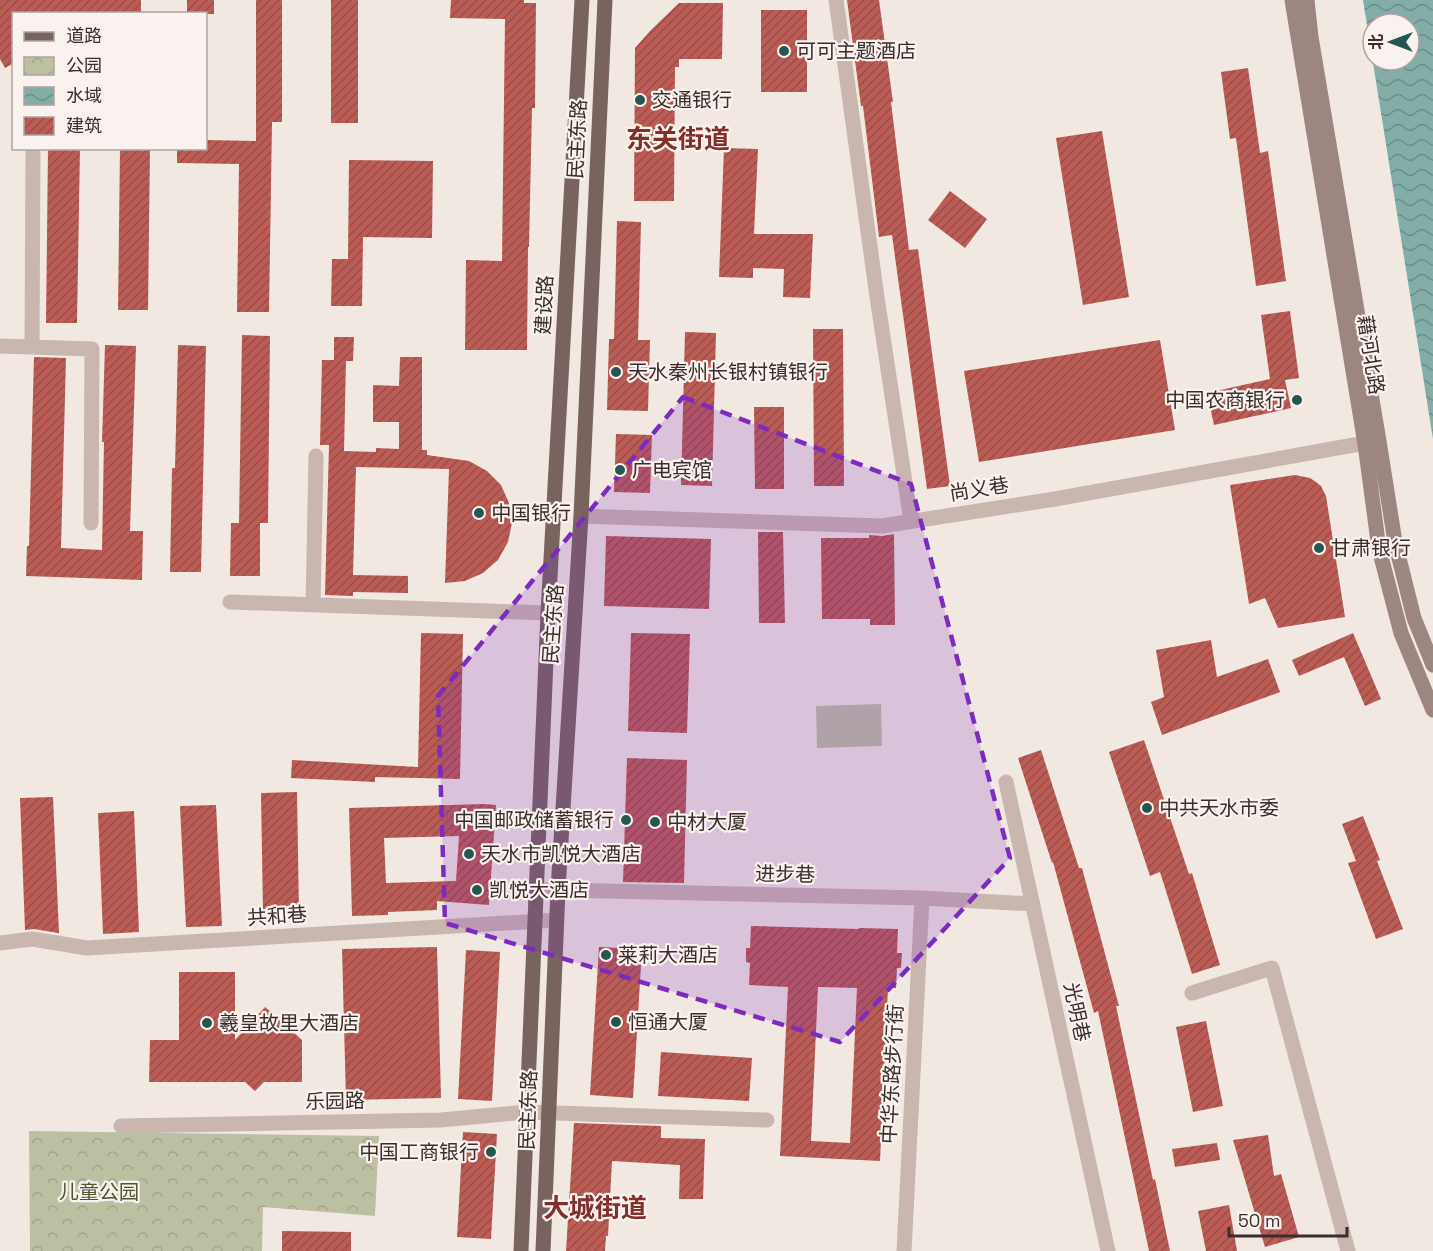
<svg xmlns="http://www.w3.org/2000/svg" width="1433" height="1251" viewBox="0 0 1433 1251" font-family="'Space Grotesk','Noto Sans SC',sans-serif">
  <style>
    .grass { fill: #bcc0a3 }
    .park { fill: url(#park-crowns) }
    .water { fill: url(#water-waves); fill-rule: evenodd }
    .building { fill: url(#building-hatch); fill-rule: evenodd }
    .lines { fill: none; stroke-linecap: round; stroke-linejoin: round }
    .street { stroke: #c9b6af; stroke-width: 15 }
    .secondary { stroke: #9d8580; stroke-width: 15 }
    .primary { stroke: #79635f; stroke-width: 15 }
    .marked { fill: #7b2cbf; fill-opacity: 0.2; stroke: #7b2cbf; stroke-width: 4.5; stroke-dasharray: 12 8; stroke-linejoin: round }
    .poi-dot { fill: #255751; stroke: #faf2ef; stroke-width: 2 }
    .labels { text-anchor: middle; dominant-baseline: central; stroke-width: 4.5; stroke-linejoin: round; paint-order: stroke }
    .poi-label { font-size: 20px; fill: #392e2c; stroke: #faf2ef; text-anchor: start }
    .street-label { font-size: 20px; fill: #392e2c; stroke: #faf2ef }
    .park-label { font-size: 20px; fill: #4f5532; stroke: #faf2ef }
    .district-label { font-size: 26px; font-weight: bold; fill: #81302c; stroke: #faf2ef }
  </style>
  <defs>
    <pattern id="park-crowns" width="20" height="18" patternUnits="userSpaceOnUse" patternTransform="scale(1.5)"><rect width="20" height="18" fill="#bcc0a3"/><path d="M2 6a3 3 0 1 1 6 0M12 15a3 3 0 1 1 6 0" fill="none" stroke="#a2a58c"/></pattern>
    <pattern id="water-waves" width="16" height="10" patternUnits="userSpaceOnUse" patternTransform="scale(1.5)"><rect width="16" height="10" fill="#83ada7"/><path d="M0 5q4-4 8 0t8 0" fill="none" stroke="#6c8d88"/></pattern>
    <pattern id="building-hatch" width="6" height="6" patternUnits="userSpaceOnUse" patternTransform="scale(1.5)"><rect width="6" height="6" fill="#bc5c56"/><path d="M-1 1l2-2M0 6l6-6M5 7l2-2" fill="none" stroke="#9a4c47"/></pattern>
  </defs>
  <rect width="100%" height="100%" fill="#f2e8e2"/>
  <path class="grass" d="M881,704L882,746L817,748L816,706Z"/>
  <path class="park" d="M29,1131L379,1136L375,1216L263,1207L262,1251H30Z"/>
  <path class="water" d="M1363,0H1433V439ZM1373,24H1409V60H1373Z"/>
  <path class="building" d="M0,0H141V14H14V63L5,68L0,59Z
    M187,0H214V14H187Z
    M256,0H282V122H272L269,312H237L239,164L177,163V148H206V140L256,141Z
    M331,0H358V123H331Z
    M451,0H524V3H536L535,108H532L529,247H528L527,350H465L466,260L502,261L505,19L450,18Z
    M847,0H879L893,102H891L909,250L918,249L950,486L927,489L892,235L879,237L863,106H861Z
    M679,3H723L722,59H679V67H675L674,201H634L635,48L650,31Z
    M761,10H807V92H761Z
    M1248,68L1260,153L1268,151L1286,281L1256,286L1236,138L1230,139L1221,72Z
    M1102,131L1129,297L1083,305L1056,138Z
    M48,148H80L77,323H46Z
    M120,148H150L148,310H118Z
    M724,148L758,149L754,234H813L810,298L783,297L784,269L753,268V278L719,277Z
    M349,160L433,161L432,238L363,237L362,306H331L332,259H348Z
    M950,191L987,219L965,248L928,220Z
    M617,221L641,222L638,340H650L648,411L607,410L609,339H614Z
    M1290,311L1299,378L1285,380L1291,408L1214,425L1207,393L1270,379L1261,315Z
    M813,329H843L844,486H814Z
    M685,332L716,333L712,486L681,485Z
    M242,335L270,336L268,523H260V576H230L231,523H239Z
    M334,337H354L353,361H346L344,451L376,452V448L399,449V422H373V385L399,386L400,357H422V450H427V455L469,461L487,471L501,485L509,503L512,523L508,542L498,560L483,573L465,581L445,583L449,469L356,467L353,575L408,576V593L353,592V596L325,595L329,445H320L322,360H334Z
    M1160,340L1175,430L979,462L964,371Z
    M105,345L136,346L130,531H143L142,580L26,576L27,546H29L34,357L66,358L61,548L102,550L104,442H102Z
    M178,345L206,346L201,572H170L172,468H175Z
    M754,407H784V489H755Z
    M616,434L652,435L650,493L614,492Z
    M1295,475L1310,478L1316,482L1321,486L1326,496L1345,617L1278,628L1265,598L1249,604L1230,485Z
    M758,532H783L785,623H759Z
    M894,534L895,625H870V619H822L821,538H869V535L882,536Z
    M606,536L711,539L709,609L604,606Z
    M421,633L463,634L460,779L375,777V782L291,778L292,760L418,767Z
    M631,633L690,634L687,733L628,731Z
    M1353,633L1381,699L1365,706L1344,657L1299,676L1292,660Z
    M1211,640L1217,677L1268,659L1280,692L1162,735L1151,702L1164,697L1156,650Z
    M1144,740L1189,874L1192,873L1220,965L1192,974L1160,872L1150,876L1109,752Z
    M1041,750L1079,868H1082L1119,1006H1116L1153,1180L1155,1179L1170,1251H1149L1098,1011L1094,1013L1053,862L1052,863L1018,758Z
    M627,758L687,760L684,883L623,882Z
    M297,792L299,913L263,914L261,793Z
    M53,797L59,933H58L34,929L25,930L20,798Z
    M484,804L496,805L489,905L437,901V910L388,912V915L352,916L349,808ZM459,836L456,881L386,883L384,838Z
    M216,805L222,926L186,927L180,806Z
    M134,811L139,932L103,934L98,813Z
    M1363,816L1380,860L1377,861L1403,929L1376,939L1348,863L1356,861L1342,824Z
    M751,926L858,929L859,928L898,929L897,953H902L901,968H897L896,988H888L880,1161L780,1156L788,987L749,985L750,963L746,962V948H750ZM818,987L857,988L850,1143L811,1141Z
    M437,947L441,1098L346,1100L342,949Z
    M599,947L642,949L633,1098L590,1095Z
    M466,950L500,952L492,1101L458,1099Z
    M179,972H235V1040L265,1007L302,1040V1082H264L255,1091L245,1082H149L150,1040H179Z
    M1206,1021L1223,1106L1193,1112L1176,1027Z
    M661,1052L752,1058L749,1101L658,1096Z
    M574,1123L661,1126V1138L705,1139L703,1199H679L680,1165L612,1161L608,1236H606L605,1251H566Z
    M463,1132L497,1134L491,1239L457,1237Z
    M1268,1135L1274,1176L1281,1174L1299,1237L1265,1247L1233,1140Z
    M1217,1143L1220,1160L1175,1167L1172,1149Z
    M1229,1205L1237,1251H1206L1198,1211Z
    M282,1231L351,1232V1251H282Z"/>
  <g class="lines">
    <path class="street" d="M836,0L877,297L911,521
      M0,346L92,349L91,523
      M32,347L33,148
      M581,516L882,526L1055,499L1376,441
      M230,602L548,613
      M313,605L316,456
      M1006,782L1108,1251
      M536,890H558L922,898L1033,904
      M0,943L32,939L87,948L557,920
      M1192,993L1272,968L1348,1251
      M121,1126L441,1120L526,1112L767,1120
      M904,1251L922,898"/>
    <path class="secondary" d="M1292,0L1365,444L1379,549L1401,633L1433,710
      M1307,0L1311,37L1379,441L1395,542L1414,618L1433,665"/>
    <path class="primary" d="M521,1251L548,613L582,0
      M543,1251L558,890L581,516L605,0"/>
  </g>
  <path class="marked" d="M683,397L911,484L1010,858L840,1042L445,923L438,696Z"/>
  <g class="poi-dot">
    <circle cx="784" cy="51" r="6"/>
    <circle cx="640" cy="100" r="6"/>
    <circle cx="616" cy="372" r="6"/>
    <circle cx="1297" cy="400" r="6"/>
    <circle cx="620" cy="470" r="6"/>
    <circle cx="479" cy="513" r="6"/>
    <circle cx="1319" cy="548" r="6"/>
    <circle cx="1147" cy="808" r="6"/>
    <circle cx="626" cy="820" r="6"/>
    <circle cx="655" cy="822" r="6"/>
    <circle cx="469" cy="854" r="6"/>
    <circle cx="477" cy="890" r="6"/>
    <circle cx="606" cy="955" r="6"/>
    <circle cx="616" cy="1022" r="6"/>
    <circle cx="207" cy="1023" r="6"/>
    <circle cx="491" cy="1152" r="6"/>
  </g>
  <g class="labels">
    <g class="poi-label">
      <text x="796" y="51">可可主题酒店</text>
      <text x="652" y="100">交通银行</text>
      <text x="628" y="372">天水秦州长银村镇银行</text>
      <text x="1285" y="400" text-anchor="end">中国农商银行</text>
      <text x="632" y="470">广电宾馆</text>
      <text x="491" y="513">中国银行</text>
      <text x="1331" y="548">甘肃银行</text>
      <text x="1159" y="808">中共天水市委</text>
      <text x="614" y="820" text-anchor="end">中国邮政储蓄银行</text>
      <text x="667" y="822">中材大厦</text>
      <text x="481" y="854">天水市凯悦大酒店</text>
      <text x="489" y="890">凯悦大酒店</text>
      <text x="618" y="955">莱莉大酒店</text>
      <text x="628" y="1022">恒通大厦</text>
      <text x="219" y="1023">羲皇故里大酒店</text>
      <text x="479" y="1152" text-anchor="end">中国工商银行</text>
    </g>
    <g class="street-label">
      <text transform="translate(577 139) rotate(-87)">民主东路</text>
      <text transform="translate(544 305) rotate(-87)">建设路</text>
      <text transform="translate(1371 355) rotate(81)">藉河北路</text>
      <text transform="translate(979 489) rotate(-9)">尚义巷</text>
      <text transform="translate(553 624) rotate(-86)">民主东路</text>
      <text transform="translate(785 874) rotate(1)">进步巷</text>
      <text transform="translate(277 916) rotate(-4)">共和巷</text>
      <text transform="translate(1077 1012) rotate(78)">光明巷</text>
      <text transform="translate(892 1074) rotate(-87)">中华东路步行街</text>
      <text transform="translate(335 1101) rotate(-1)">乐园路</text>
      <text transform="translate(528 1110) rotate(-88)">民主东路</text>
    </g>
    <g class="park-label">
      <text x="99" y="1192">儿童公园</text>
    </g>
    <g class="district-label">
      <text x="678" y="139">东关街道</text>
      <text x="595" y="1208">大城街道</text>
    </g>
  </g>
  <rect x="12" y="12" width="195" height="138" fill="#faf2ef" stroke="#ada4a1" stroke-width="1.5"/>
  <rect x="24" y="32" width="30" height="9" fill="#79635f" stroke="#ada4a1" stroke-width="1.5"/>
  <text x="66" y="42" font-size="18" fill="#392e2c">道路</text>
  <rect x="24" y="57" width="30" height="18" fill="url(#park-crowns)" stroke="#ada4a1" stroke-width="1.5"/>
  <text x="66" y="72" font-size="18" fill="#392e2c">公园</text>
  <rect x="24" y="87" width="30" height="18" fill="url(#water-waves)" stroke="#ada4a1" stroke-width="1.5"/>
  <text x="66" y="102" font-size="18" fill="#392e2c">水域</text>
  <rect x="24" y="117" width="30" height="18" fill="url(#building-hatch)" stroke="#ada4a1" stroke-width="1.5"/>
  <text x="66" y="132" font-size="18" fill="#392e2c">建筑</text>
  <g transform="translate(1391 42) rotate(270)"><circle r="28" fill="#faf2ef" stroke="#ada4a1" stroke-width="1.5"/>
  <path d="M0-4.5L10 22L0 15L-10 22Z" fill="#255751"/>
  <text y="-9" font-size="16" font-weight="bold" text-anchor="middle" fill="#392e2c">北</text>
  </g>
  <path d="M1229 1227v9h118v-9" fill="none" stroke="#392e2c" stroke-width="3"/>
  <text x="1238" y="1227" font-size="18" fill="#392e2c" stroke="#faf2ef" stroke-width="4.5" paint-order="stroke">50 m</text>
</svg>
